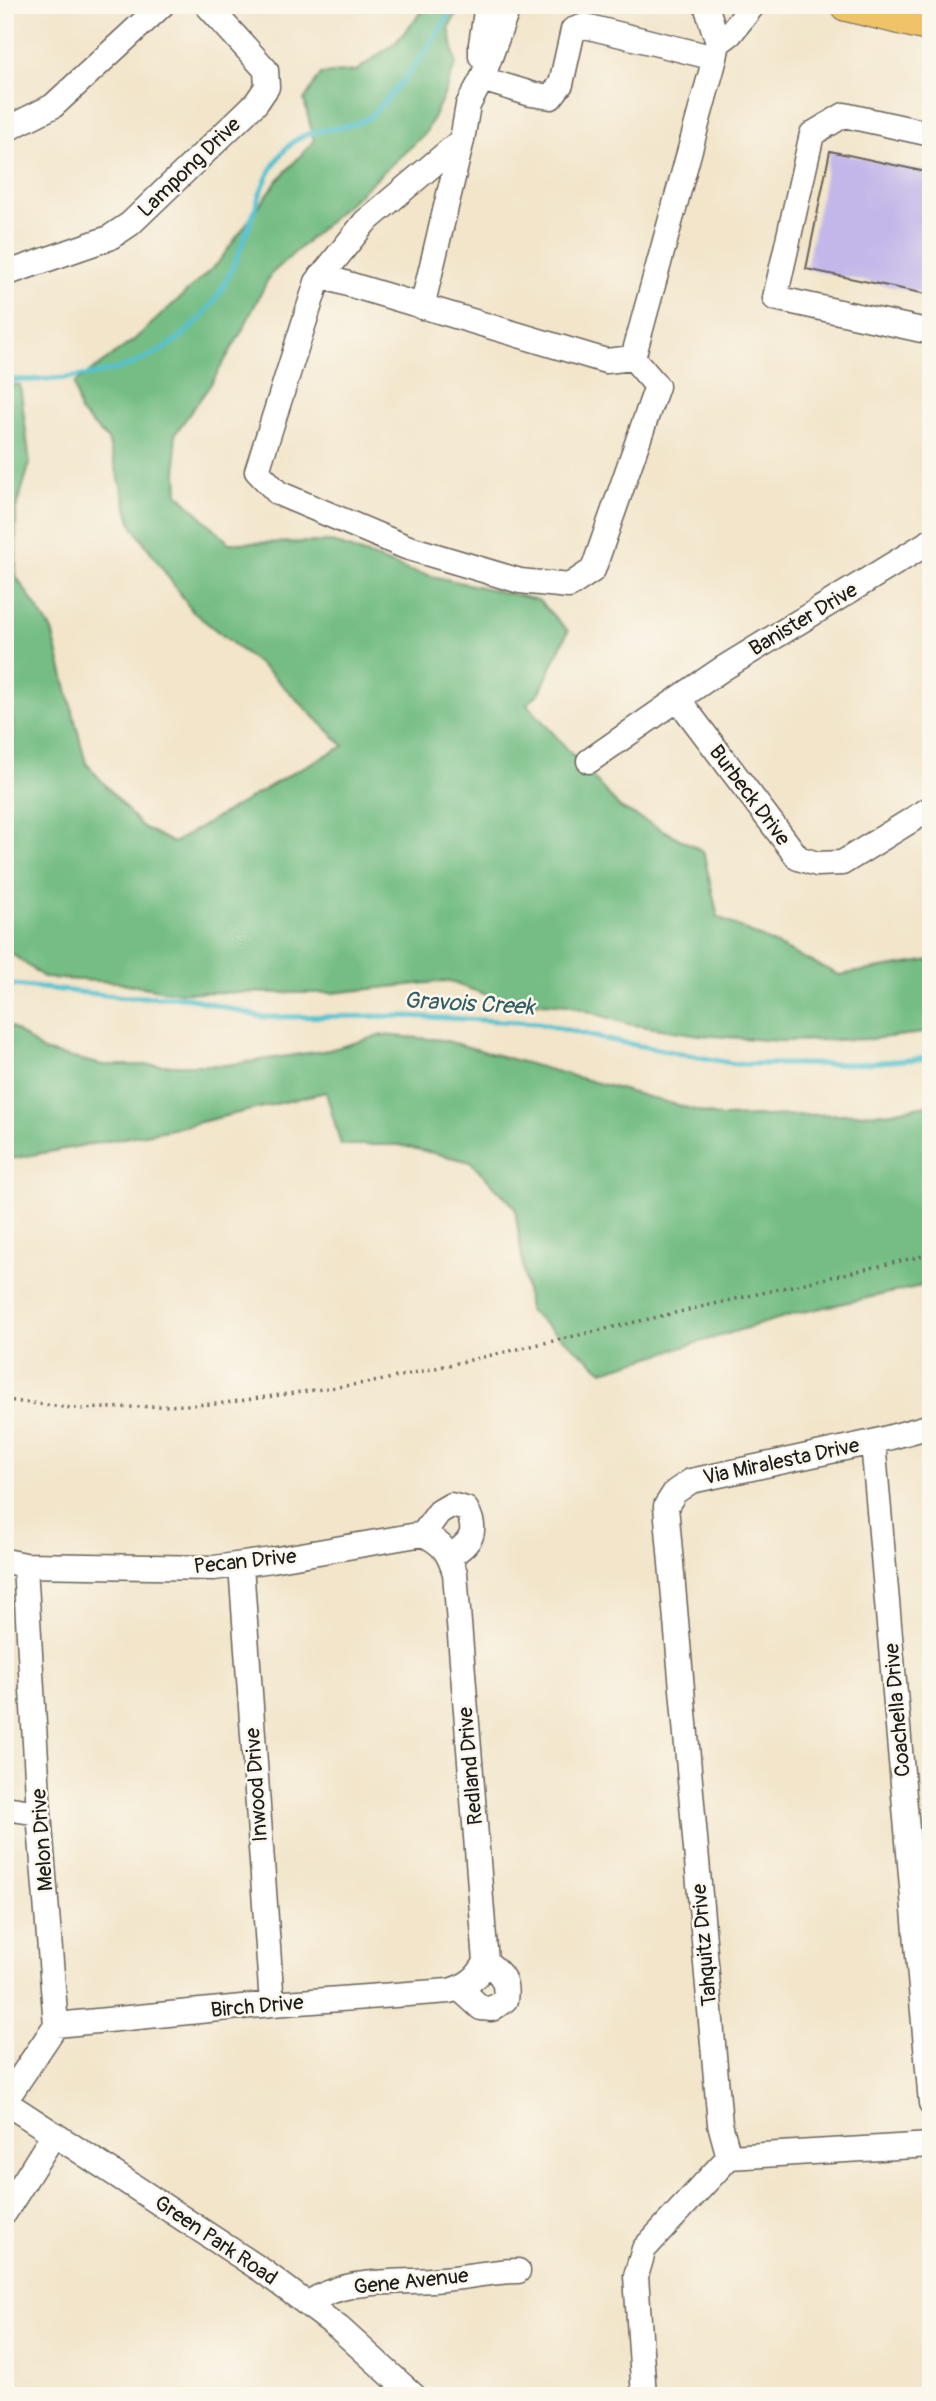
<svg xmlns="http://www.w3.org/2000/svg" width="936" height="2401" viewBox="0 0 936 2401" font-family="Pangolin,sans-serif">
	<rect width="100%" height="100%" fill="#fbf7ec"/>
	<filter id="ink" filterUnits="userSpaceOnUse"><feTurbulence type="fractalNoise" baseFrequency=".0143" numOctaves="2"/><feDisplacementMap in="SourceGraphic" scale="14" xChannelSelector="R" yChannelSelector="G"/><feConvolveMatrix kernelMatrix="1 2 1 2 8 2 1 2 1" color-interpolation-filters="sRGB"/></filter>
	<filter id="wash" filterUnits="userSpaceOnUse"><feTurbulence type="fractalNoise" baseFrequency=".00686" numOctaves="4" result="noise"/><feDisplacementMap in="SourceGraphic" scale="28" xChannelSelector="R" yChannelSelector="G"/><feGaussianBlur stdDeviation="1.57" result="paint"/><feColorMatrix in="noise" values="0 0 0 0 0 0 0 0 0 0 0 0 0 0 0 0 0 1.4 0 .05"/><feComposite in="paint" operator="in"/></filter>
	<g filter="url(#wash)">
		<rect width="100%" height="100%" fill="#f2e5ca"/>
		<!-- forest -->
		<path fill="#74bd84" stroke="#486c50" stroke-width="2" d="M 428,5 L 462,5 L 449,27 L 456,64 L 444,95 L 425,134 L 270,275 L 242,331 L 211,384 L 175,434 L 178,494 L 229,543 L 332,542 L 410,571 L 538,600 L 568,631 L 540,692 L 527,704 L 620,808 L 703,851 L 718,917 L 839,975 L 931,960 L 931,1032 L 872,1039 L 780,1041 L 700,1035 L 628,1024 L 568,1005 L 502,1000 L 447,981 L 332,993 L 170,992 L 116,982 L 45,978 L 5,949 L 5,778 C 18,744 14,717 5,682 L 5,385 L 20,385 L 30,463 L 16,509 L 16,576 L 52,631 L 86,763 L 141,826 L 173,843 L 296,771 L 344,746 L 271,674 L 192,611 L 132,525 L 108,440 L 80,412 L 74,384 L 135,339 L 217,264 L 278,180 L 314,141 L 304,100 L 321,74 L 356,71 L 396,42 Z
			M 5,1022 L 43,1051 L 103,1065 L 227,1065 L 329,1050 L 382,1035 L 443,1040 L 720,1117 L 887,1113 L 931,1104 L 931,1284 L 794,1314 L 603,1371 L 529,1311 L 515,1207 L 471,1162 L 399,1145 L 341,1145 L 326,1092 L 167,1130 L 5,1160 Z"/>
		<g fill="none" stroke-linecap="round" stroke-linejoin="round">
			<!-- stream -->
			<path stroke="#55c1cf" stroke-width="5" d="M 5,380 C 91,381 171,371 220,292 C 232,273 240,250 248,229 C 258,201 267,164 291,144 C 313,124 345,133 370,117 C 403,83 432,47 454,5
				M 5,984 L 124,997 L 186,997 L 261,1017 L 407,1016 L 538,1023 L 604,1039 L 736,1064 L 856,1064 L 931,1058"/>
		</g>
		<g id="blocks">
			<!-- building -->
			<path fill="#c3b7e9" d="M 830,151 L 931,173 L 931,295 L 806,269 Z"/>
		</g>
	</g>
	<g filter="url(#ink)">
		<use href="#blocks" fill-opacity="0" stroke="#676259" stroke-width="2"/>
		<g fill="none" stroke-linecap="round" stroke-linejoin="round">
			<!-- minor casing -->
			<g stroke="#676259" stroke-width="27">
				<path id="minor" d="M 509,5 L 482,79 L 468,105 L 462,140 L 365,222 L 317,282 L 257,471 L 278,493 L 406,547 L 520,581 L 569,586 L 593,570 L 657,386 L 633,358 L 715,58 L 718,43 L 706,5
					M 718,43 L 730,34 L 753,5
					M 481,56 L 481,44 L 487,5
					M 482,79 L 531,94 L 551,97 L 561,84 L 573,30 L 585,26 L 715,58
					M 5,130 L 53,106 L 162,5
					M 931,134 L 844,115 L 812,134 L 775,298 L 931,332
					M 5,274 L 109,238 L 130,224 L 256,103 L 267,87 L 266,70 L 207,5
					M 321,276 L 606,361 L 633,358
					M 422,307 L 462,140
					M 678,699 L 722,669 L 931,541
					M 589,761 L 678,699 L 798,858 L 817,864 L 842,863 L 931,808
					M 873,1442 L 931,2103
					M 423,1534 L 439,1512 L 451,1505 L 466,1509 C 479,1532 471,1543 450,1556
					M 5,1561 L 25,1565 L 214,1568 L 272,1560 L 423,1534 C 443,1544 448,1551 455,1573 L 486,1962 C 477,1979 467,1986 449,1991 L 272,2004 L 56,2025
					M 241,1565 L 272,2004
					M 5,1808 L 39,1813
					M 459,1988 L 481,2008 L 492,2009 L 505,2000 C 508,1981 501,1973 486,1962
					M 5,2101 L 56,2025 L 39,1813 L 25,1565
					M 5,2102 L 263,2271 L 339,2328 L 414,2396
					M 729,2157 L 720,2124 L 666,1506 L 675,1492 L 691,1481 L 873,1442 L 931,1426
					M 729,2157 L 931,2145
					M 5,2212 L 54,2134
					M 308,2304 C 345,2276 399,2284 443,2279 C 469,2277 493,2271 518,2271
					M 644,2396 L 636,2276 L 644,2249 L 729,2157"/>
			</g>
			<!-- major casing -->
			<g stroke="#676259" stroke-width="34">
				<path id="major" d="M 846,5 L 931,26"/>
			</g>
			<!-- path -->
			<path stroke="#676259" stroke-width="3.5" stroke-dasharray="2 5" stroke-linecap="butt" d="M 5,1400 L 80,1409 L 217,1404 L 379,1381 L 931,1254"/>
			<!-- minor -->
			<use href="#minor" stroke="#fff" stroke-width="24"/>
			<!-- major -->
			<use href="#major" stroke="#f1c369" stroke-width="32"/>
		</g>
	</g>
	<g text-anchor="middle" stroke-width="5" stroke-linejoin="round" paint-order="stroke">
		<!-- street labels -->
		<g font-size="21" fill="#1c1c1c" stroke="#fbf7ec">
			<text transform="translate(189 167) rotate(-44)" y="7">Lampong Drive</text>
			<text transform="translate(803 619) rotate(-31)" y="7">Banister Drive</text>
			<text transform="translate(750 795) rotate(53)" y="7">Burbeck Drive</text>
			<text transform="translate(781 1461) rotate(-12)" y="7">Via Miralesta Drive</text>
			<text transform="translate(245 1561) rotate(-6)" y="7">Pecan Drive</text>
			<text transform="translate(897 1710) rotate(-95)" y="7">Coachella Drive</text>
			<text transform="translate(470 1766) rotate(-95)" y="7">Redland Drive</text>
			<text transform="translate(256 1785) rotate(-94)" y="7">Inwood Drive</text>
			<text transform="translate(42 1840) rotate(-94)" y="7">Melon Drive</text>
			<text transform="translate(704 1945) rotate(-95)" y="7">Tahquitz Drive</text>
			<text transform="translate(257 2006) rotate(-5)" y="7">Birch Drive</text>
			<text transform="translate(216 2240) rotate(34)" y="7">Green Park Road</text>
			<text transform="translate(411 2281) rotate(-6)" y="7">Gene Avenue</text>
		</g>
		<!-- water labels -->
		<g font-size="23" font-style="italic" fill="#335e64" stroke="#fbf7ec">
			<text transform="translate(469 1003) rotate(3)" y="8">Gravois Creek</text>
		</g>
	</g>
	<!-- margin -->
	<rect width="936" height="2401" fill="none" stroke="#fbf7ec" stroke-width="28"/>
</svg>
